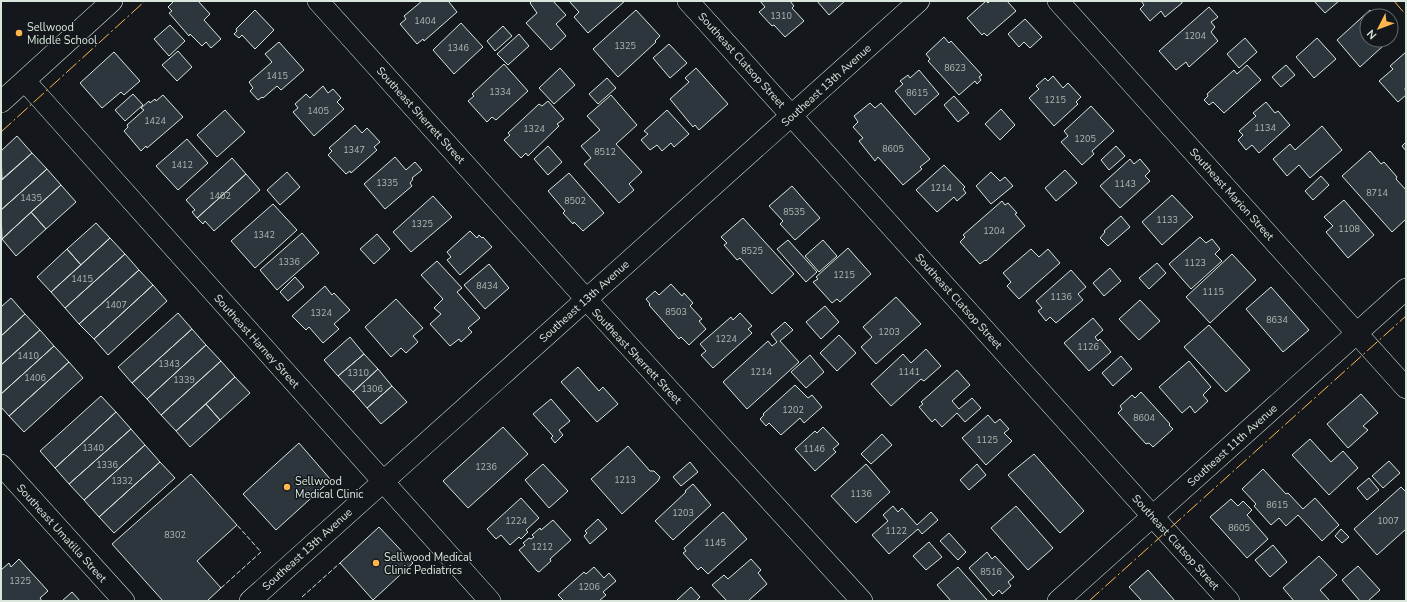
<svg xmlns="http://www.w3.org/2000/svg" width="1407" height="602" viewBox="0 0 1407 602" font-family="'Nunito Sans',sans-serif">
	<rect width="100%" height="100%" fill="#14181c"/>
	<!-- building -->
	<path fill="#2c363c" stroke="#d8e6dc" d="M 174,1 L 198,1 L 210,14 L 204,20 L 221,39 L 211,48 L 206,42 L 202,46 L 190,34 L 189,36 L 169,13 L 172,11 L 168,7 Z
		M 422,1 L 450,1 L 449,2 L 457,12 L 424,41 L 423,39 L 417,44 L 400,24 L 406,19 L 404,16 Z
		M 532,1 L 553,1 L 566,15 L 556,24 L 566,36 L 551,50 L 526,23 L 537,13 L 530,3 Z
		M 569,1 L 625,1 L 588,33 L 574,17 L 579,12 Z
		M 760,1 L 790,1 L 794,6 L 792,8 L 804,21 L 785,37 L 774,25 L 772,26 L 759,12 L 765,7 Z
		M 817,1 L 845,1 L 829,15 Z
		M 986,1 L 988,3 L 990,1 L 1007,1 L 1016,11 L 987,36 L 984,33 L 982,35 L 967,18 Z
		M 1141,1 L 1182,1 L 1182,3 L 1165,17 L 1161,11 L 1150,21 L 1140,9 L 1144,5 Z
		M 1314,1 L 1339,1 L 1325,13 Z
		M 1209,7 L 1218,17 L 1211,22 L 1215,27 L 1211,32 L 1218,41 L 1189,67 L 1186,62 L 1176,70 L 1159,51 Z
		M 255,10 L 274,30 L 255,49 L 242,35 L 239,38 L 234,34 L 237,31 L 236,29 Z
		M 636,10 L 660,36 L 655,41 L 656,42 L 618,77 L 593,49 Z
		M 1370,10 L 1375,16 L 1367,16 L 1367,40 L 1383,40 L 1380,42 L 1383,46 L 1360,67 L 1337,40 Z
		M 1025,19 L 1042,37 L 1030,48 L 1024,42 L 1019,47 L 1008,34 Z
		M 461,23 L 483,47 L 454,74 L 433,50 Z
		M 170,25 L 185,41 L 169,56 L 154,39 Z
		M 503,26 L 512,36 L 495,51 L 487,41 Z
		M 519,34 L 529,46 L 508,65 L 497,54 Z
		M 944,37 L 949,43 L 951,41 L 982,75 L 979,77 L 981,80 L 977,84 L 975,81 L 959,95 L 928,61 L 930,59 L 926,54 Z
		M 1245,38 L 1257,52 L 1239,68 L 1227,54 Z
		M 1317,38 L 1336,59 L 1314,78 L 1296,57 Z
		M 279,42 L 304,70 L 281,90 L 277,86 L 263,98 L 262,97 L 258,100 L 250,91 L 253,88 L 249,82 L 272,62 L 265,54 Z
		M 669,44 L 687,63 L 670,78 L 653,58 Z
		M 178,51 L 192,67 L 177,81 L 162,65 Z
		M 114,52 L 140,81 L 124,95 L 121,92 L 102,108 L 80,83 Z
		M 1406,52 L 1406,87 L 1405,88 L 1406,95 L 1398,102 L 1379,81 L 1393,69 L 1390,66 Z
		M 504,64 L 528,91 L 496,120 L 492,117 L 487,122 L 468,101 L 474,96 L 472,94 Z
		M 1247,65 L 1261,80 L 1224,113 L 1213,102 L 1209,105 L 1204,100 L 1208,96 L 1207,94 L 1234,70 L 1237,74 Z
		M 1286,65 L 1295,75 L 1281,87 L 1272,77 Z
		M 560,68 L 575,85 L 554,104 L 539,88 Z
		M 696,68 L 728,104 L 699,130 L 695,125 L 693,127 L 670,99 L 689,82 L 685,78 Z
		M 919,70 L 939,94 L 915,115 L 895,91 L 903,84 L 900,81 L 908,75 L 910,78 Z
		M 1053,76 L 1063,88 L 1068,83 L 1081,97 L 1076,102 L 1078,104 L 1054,126 L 1029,98 L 1039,89 L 1036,86 L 1045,78 L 1048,81 Z
		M 607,78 L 616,88 L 598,104 L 589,94 Z
		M 323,86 L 328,93 L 333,89 L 341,98 L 337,102 L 344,109 L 314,136 L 293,112 L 298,108 L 295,104 L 306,94 L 310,98 Z
		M 133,94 L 143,105 L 125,121 L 115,110 Z
		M 163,95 L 183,117 L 147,148 L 146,146 L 141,151 L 124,131 L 128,127 L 127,125 L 144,110 L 141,108 L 149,101 L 150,103 L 155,99 L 156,101 Z
		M 611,95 L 637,125 L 616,144 L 642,172 L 629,184 L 634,190 L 619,203 L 584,164 L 591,158 L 581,146 L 600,130 L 587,116 Z
		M 954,96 L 969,113 L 958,122 L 944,105 Z
		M 548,101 L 564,119 L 557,124 L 559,126 L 528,156 L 526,153 L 521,158 L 504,140 L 510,135 L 508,133 L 539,104 L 542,106 Z
		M 1266,102 L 1275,113 L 1278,111 L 1290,125 L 1259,153 L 1252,145 L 1246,150 L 1238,140 L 1243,135 L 1239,131 L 1256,116 L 1253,113 Z
		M 870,103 L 875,108 L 881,103 L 930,159 L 920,167 L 922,169 L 903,185 L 878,157 L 875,161 L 859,141 L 863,138 L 853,127 L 858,122 L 854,116 Z
		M 1091,106 L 1114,131 L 1092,151 L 1094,154 L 1082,165 L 1061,142 L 1068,136 L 1064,131 Z
		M 1001,109 L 1015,125 L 1000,140 L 985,124 Z
		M 225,110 L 245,132 L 217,157 L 197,135 Z
		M 667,110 L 689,134 L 674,147 L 671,143 L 662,151 L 657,145 L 650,150 L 641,140 L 648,134 L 644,131 Z
		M 355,125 L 362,133 L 367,128 L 380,142 L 374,147 L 377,150 L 351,173 L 350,171 L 346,174 L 328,155 L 332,151 L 329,148 Z
		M 1322,126 L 1342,150 L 1310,178 L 1299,165 L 1287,176 L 1273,159 L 1290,144 L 1295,150 Z
		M 17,136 L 32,153 L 2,180 L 1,151 Z
		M 187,139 L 208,163 L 178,190 L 156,166 Z
		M 1406,142 L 1406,151 L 1402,146 Z
		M 548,146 L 562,162 L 548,175 L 534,159 Z
		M 1116,146 L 1125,156 L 1109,170 L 1101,160 Z
		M 1370,151 L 1381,164 L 1384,162 L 1397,177 L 1396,179 L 1406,190 L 1406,219 L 1392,232 L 1342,176 Z
		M 32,153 L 47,169 L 1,210 L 1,180 Z
		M 395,157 L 406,170 L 415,162 L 422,170 L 412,178 L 413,179 L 410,183 L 412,186 L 385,209 L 364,184 Z
		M 232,158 L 246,174 L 197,218 L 192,212 L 195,210 L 186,200 Z
		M 1130,159 L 1134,164 L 1140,159 L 1150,171 L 1145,176 L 1150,181 L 1120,208 L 1100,186 Z
		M 944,165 L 965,187 L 963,189 L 966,193 L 957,201 L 954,197 L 937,212 L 916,190 Z
		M 47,169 L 61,185 L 2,239 L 1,210 Z
		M 1065,170 L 1077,183 L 1056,201 L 1045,188 Z
		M 287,172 L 300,187 L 280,205 L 267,190 Z
		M 991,172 L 1000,181 L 1005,177 L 1013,186 L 991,204 L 976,186 Z
		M 569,173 L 604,213 L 583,231 L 574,222 L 573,224 L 563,213 L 565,211 L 548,191 Z
		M 246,174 L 260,190 L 214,231 L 205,221 L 203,224 L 197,218 Z
		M 1321,176 L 1329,185 L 1313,200 L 1305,191 Z
		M 61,185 L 76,202 L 46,229 L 31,212 Z
		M 792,186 L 820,218 L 795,240 L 780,224 L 783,221 L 769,206 Z
		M 1172,195 L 1193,217 L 1162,245 L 1142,222 Z
		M 433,196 L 452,217 L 411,252 L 393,232 Z
		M 1344,200 L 1374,235 L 1348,258 L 1326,232 L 1333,226 L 1324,217 Z
		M 1002,201 L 1005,205 L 1008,203 L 1017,213 L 1015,214 L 1025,226 L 986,261 L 985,260 L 980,264 L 960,242 L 965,237 L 963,235 Z
		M 273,204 L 297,230 L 255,268 L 231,241 Z
		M 31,212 L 46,229 L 16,256 L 2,239 Z
		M 1121,216 L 1130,227 L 1108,246 L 1100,238 L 1105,232 L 1104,231 Z
		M 743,218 L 794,274 L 772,294 L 740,258 L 737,260 L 724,245 L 727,243 L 721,237 Z
		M 96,223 L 110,238 L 81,265 L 67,249 Z
		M 470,231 L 477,238 L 479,235 L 482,238 L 483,237 L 492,247 L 460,275 L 447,260 L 451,257 L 447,252 Z
		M 302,233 L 319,253 L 277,290 L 260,270 Z
		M 377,234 L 390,249 L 374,264 L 360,249 Z
		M 1200,237 L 1206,243 L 1212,239 L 1220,249 L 1215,254 L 1222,261 L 1191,289 L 1169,264 Z
		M 110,238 L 125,254 L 65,308 L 51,292 Z
		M 788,240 L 817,272 L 806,282 L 777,249 Z
		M 823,240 L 837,256 L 819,272 L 805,256 Z
		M 848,248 L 871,274 L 840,302 L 837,299 L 832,303 L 813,282 L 818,279 L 816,277 Z
		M 67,249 L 81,265 L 51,292 L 37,277 Z
		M 1031,249 L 1039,257 L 1048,249 L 1060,263 L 1019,299 L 1007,286 L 1011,282 L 1003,273 Z
		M 125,254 L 139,270 L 79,324 L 65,308 Z
		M 1232,254 L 1256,280 L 1210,323 L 1186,297 Z
		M 437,261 L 462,288 L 457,292 L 480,318 L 468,328 L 472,332 L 461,342 L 459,339 L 450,346 L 430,324 L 441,314 L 434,308 L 443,299 L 421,275 Z
		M 1157,263 L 1166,273 L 1149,289 L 1139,278 Z
		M 489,264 L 509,288 L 485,309 L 464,285 Z
		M 1110,268 L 1121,281 L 1104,296 L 1093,283 Z
		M 139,270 L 153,285 L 94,339 L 79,324 Z
		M 1071,270 L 1086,287 L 1078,294 L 1083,300 L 1056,323 L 1050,317 L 1046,321 L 1038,311 L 1042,308 L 1036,301 Z
		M 295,277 L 304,287 L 288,301 L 280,292 Z
		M 671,284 L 682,296 L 684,293 L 693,303 L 690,306 L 702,319 L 699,321 L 706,329 L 689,345 L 681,337 L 679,339 L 649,305 L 650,304 L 646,299 L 655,291 L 659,295 Z
		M 153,285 L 167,301 L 108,355 L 94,339 Z
		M 325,286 L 332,295 L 334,293 L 350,310 L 334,324 L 339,329 L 323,343 L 309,327 L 306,330 L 292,316 Z
		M 1271,287 L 1309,330 L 1283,352 L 1246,309 Z
		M 896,297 L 921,324 L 876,364 L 861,347 L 872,337 L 863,327 Z
		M 11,298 L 25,314 L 1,336 L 1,307 Z
		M 396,299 L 423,328 L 413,336 L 418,342 L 406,353 L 401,348 L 391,357 L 365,327 Z
		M 1140,300 L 1160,321 L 1139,340 L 1119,319 Z
		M 825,306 L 839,322 L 821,339 L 806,322 Z
		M 178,313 L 192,329 L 132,383 L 118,367 Z
		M 740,313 L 752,326 L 748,329 L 752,333 L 713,368 L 701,355 L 706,351 L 700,344 L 731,317 L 733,320 Z
		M 25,314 L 40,330 L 1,365 L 1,336 Z
		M 1093,318 L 1103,330 L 1095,337 L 1098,341 L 1100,339 L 1111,352 L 1089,371 L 1064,343 Z
		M 785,322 L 793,330 L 780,341 L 799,362 L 747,409 L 723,382 L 768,341 L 772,346 L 777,342 L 771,334 Z
		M 1209,325 L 1250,370 L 1226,392 L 1184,347 Z
		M 192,329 L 206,345 L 147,399 L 132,383 Z
		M 40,330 L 54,346 L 1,394 L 1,365 Z
		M 839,335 L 856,353 L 837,371 L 820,353 Z
		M 350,337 L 364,354 L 338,376 L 324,360 Z
		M 206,345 L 221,361 L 161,415 L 147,399 Z
		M 54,346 L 69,362 L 9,416 L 1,407 L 1,394 Z
		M 926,349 L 941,366 L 924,381 L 921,379 L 891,406 L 871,384 L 903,354 L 911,363 Z
		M 364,354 L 378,369 L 353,392 L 338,376 Z
		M 810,355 L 824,372 L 806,388 L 791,372 Z
		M 1121,356 L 1132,369 L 1113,386 L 1102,373 Z
		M 221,361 L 235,377 L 176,431 L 161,415 Z
		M 1189,361 L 1211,387 L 1203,395 L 1208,401 L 1195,413 L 1190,406 L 1182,413 L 1159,387 Z
		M 69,362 L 83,378 L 24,432 L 9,416 Z
		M 578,367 L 599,391 L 603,387 L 618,404 L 597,422 L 561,382 Z
		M 378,369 L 392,386 L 367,408 L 353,392 Z
		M 957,370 L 970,385 L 952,401 L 959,409 L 972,398 L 981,408 L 965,422 L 957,413 L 942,427 L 935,419 L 932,422 L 919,407 L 923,404 L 921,402 Z
		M 235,377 L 250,393 L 220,420 L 206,404 Z
		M 795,385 L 808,398 L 812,395 L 822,407 L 804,423 L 800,418 L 781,435 L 769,423 L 766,426 L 760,419 L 764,415 L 763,414 Z
		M 392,386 L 407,402 L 381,424 L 367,408 Z
		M 1141,392 L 1170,424 L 1169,425 L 1173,429 L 1153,447 L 1149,443 L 1146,444 L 1118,413 L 1122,409 L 1120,406 L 1132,395 L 1135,398 Z
		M 1361,394 L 1378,413 L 1363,426 L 1368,430 L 1348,448 L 1327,424 Z
		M 101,396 L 116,412 L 55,468 L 40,451 Z
		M 551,399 L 570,421 L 559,430 L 563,435 L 555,443 L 551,438 L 553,436 L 533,414 Z
		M 206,404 L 220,420 L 190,447 L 176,431 Z
		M 116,412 L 131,429 L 69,484 L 55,468 Z
		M 988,415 L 995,423 L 1000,419 L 1009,429 L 1004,433 L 1012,441 L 986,465 L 962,438 Z
		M 503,427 L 528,454 L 468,508 L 443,481 Z
		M 823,427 L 839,444 L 833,449 L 836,452 L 815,471 L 795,449 L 815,431 L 817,433 Z
		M 131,429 L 145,445 L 84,500 L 69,484 Z
		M 882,434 L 892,445 L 871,464 L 861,454 Z
		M 1310,439 L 1331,462 L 1343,451 L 1358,468 L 1329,495 L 1292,455 Z
		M 299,443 L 331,480 L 276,530 L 243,494 Z
		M 145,445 L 160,462 L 99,517 L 84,500 Z
		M 628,446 L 650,471 L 654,471 L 660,477 L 658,481 L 622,514 L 591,479 Z
		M 1034,454 L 1084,511 L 1060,533 L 1008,475 Z
		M 1389,461 L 1400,473 L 1383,488 L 1372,476 Z
		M 160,462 L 175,478 L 114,533 L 99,517 Z
		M 690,462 L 698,472 L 681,486 L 673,477 Z
		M 543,464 L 568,491 L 549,508 L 525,480 Z
		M 866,464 L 890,492 L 856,523 L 831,496 Z
		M 977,464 L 986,475 L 969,490 L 960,480 Z
		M 1263,469 L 1286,494 L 1288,493 L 1303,509 L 1315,498 L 1339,525 L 1322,541 L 1298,515 L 1286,526 L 1279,518 L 1271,525 L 1254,506 L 1256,504 L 1242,489 Z
		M 191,474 L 237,525 L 197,561 L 221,588 L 207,601 L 163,601 L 112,544 Z
		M 1369,478 L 1379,490 L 1367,500 L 1357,488 Z
		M 693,484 L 711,505 L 673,540 L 655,521 L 686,492 L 685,491 Z
		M 1401,487 L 1406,492 L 1406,529 L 1377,555 L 1354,529 Z
		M 521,498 L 539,518 L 526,530 L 528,532 L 521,539 L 519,537 L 510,545 L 501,535 L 496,539 L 487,529 Z
		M 1231,499 L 1238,506 L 1243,501 L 1252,510 L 1247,515 L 1268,539 L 1247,558 L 1210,517 Z
		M 893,506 L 898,512 L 902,508 L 917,525 L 931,512 L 938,520 L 922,534 L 918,529 L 889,554 L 872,535 L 888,521 L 883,515 Z
		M 1016,506 L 1053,548 L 1028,570 L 991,528 Z
		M 723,512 L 747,539 L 708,574 L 701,567 L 698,570 L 683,553 L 686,551 L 684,548 Z
		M 598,519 L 607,529 L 590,544 L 584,536 L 587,533 L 585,531 Z
		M 553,520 L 571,540 L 550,559 L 551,561 L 539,572 L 537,571 L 519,550 L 525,545 L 523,543 L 529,538 L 531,539 L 534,537 L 532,535 L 540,528 L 541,530 Z
		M 379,527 L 413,563 L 373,600 L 340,563 Z
		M 1341,529 L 1349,537 L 1342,543 L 1335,536 Z
		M 949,533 L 966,552 L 958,560 L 940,541 Z
		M 929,542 L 942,557 L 926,570 L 913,556 Z
		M 1273,545 L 1287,562 L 1270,577 L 1255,560 Z
		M 987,552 L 992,559 L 995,556 L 1014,577 L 1008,582 L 1011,586 L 1002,594 L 999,590 L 993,596 L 969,568 Z
		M 1319,556 L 1337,575 L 1320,590 L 1330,601 L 1294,601 L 1283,588 Z
		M 19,559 L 48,591 L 40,598 L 42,601 L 1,601 L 1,570 L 9,563 L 11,567 Z
		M 751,559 L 761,570 L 758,573 L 767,584 L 748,601 L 727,601 L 712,585 L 724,575 L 728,579 Z
		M 1358,566 L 1380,590 L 1368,601 L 1360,601 L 1342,580 Z
		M 594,567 L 604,578 L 609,573 L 616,581 L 603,592 L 606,595 L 599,601 L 564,601 L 558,595 L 584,572 L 586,574 Z
		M 958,567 L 987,600 L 985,601 L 951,601 L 937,585 Z
		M 1148,570 L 1175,601 L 1142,601 L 1129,587 Z
		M 691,587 L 700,597 L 696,601 L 676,601 Z
		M 72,592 L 80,601 L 62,601 Z"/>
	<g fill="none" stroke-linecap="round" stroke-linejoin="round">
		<!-- minor casing -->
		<g stroke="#d8e6dc" stroke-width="22">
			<path id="minor" d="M 318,1 L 586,299 L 862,601
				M 688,1 L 1229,601
				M 1058,1 L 1406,388
				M 25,81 L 490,601
				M 1,102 L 112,1
				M 1,465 L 124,601
				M 250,601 L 919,1
				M 1058,601 L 1406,289"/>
		</g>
		<!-- minor -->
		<use href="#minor" stroke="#14181c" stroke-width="21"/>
		<!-- fence -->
		<path stroke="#d8e6dc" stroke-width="1" stroke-dasharray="5 2" stroke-linecap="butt" d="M 221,588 L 261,552 L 237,525
			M 302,597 L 340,563"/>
		<!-- power -->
		<path stroke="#ffb74d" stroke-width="1" stroke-dasharray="14 3 2 3" stroke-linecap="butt" d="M 1394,1 L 1406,15
			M 1,132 L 145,1
			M 1089,601 L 1406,316"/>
	</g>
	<!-- markers -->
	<g fill="#ffb74d" stroke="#14181c" stroke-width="1.5">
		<circle cx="19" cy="33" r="4"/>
		<circle cx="287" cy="487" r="4"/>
		<circle cx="376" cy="563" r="4"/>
	</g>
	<g text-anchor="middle" stroke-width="3" stroke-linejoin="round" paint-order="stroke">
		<!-- number labels -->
		<g font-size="9" fill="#adbab4">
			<text x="781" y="19">1310</text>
			<text x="425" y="24">1404</text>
			<text x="1195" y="39">1204</text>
			<text x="625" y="49">1325</text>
			<text x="458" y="51">1346</text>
			<text x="955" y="71">8623</text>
			<text x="277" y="79">1415</text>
			<text x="500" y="95">1334</text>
			<text x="917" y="96">8615</text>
			<text x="1055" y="103">1215</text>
			<text x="318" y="114">1405</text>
			<text x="155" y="124">1424</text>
			<text x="1265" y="131">1134</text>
			<text x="534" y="132">1324</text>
			<text x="1085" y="142">1205</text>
			<text x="893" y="152">8605</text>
			<text x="354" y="153">1347</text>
			<text x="605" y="155">8512</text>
			<text x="182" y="168">1412</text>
			<text x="387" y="186">1335</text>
			<text x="1125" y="187">1143</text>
			<text x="941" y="191">1214</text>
			<text x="1377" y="196">8714</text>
			<text x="220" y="199">1402</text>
			<text x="31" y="201">1435</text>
			<text x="575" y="204">8502</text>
			<text x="794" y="215">8535</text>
			<text x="1167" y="223">1133</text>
			<text x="422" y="227">1325</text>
			<text x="1349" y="232">1108</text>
			<text x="994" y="234">1204</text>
			<text x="264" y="238">1342</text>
			<text x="752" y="254">8525</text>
			<text x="289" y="265">1336</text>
			<text x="1195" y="266">1123</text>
			<text x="844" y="278">1215</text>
			<text x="82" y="282">1415</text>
			<text x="487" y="289">8434</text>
			<text x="1213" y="295">1115</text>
			<text x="1061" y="300">1136</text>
			<text x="116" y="308">1407</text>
			<text x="676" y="315">8503</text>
			<text x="321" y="316">1324</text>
			<text x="1277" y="323">8634</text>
			<text x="889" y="335">1203</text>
			<text x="726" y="342">1224</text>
			<text x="1088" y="350">1126</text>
			<text x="28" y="359">1410</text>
			<text x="169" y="367">1343</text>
			<text x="761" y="375">1214</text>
			<text x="909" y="375">1141</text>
			<text x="358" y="376">1310</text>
			<text x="35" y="381">1406</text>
			<text x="184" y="383">1339</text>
			<text x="372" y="392">1306</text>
			<text x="793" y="413">1202</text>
			<text x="1144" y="421">8604</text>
			<text x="987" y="443">1125</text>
			<text x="93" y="451">1340</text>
			<text x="814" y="452">1146</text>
			<text x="107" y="468">1336</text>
			<text x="486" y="470">1236</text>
			<text x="625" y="483">1213</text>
			<text x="122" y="484">1332</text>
			<text x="861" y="497">1136</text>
			<text x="1277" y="508">8615</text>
			<text x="683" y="516">1203</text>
			<text x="516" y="524">1224</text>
			<text x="1388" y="524">1007</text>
			<text x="1239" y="531">8605</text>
			<text x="896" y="534">1122</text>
			<text x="175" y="538">8302</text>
			<text x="715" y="546">1145</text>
			<text x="542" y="550">1212</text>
			<text x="991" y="575">8516</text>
			<text x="20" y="584">1325</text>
			<text x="589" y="590">1206</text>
		</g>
		<!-- poi labels -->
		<g font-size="11" fill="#d8e6dc" stroke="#14181c" text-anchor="start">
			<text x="27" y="31">Sellwood<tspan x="27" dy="13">Middle School</tspan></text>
			<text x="295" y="485">Sellwood<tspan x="295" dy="13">Medical Clinic</tspan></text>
			<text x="384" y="561">Sellwood Medical<tspan x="384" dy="13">Clinic Pediatrics</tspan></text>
		</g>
		<!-- street labels -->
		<g font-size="11" fill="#d8e6dc" stroke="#14181c">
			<text transform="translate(742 60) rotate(48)" y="4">Southeast Clatsop Street</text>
			<text transform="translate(826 85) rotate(-42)" y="4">Southeast 13th Avenue</text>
			<text transform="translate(421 115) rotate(48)" y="4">Southeast Sherrett Street</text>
			<text transform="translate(1232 194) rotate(48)" y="4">Southeast Marion Street</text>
			<text transform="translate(584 301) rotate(-42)" y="4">Southeast 13th Avenue</text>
			<text transform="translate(959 301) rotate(48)" y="4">Southeast Clatsop Street</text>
			<text transform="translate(257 341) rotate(48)" y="4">Southeast Harney Street</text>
			<text transform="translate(637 356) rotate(47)" y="4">Southeast Sherrett Street</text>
			<text transform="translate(1232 445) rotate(-42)" y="4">Southeast 11th Avenue</text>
			<text transform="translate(62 533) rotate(48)" y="4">Southeast Umatilla Street</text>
			<text transform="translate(1176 542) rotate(48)" y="4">Southeast Clatsop Street</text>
			<text transform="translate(307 549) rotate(-42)" y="4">Southeast 13th Avenue</text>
		</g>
	</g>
	<!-- border -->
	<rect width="1407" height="602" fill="none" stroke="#d8e6dc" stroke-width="4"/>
	<!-- north arrow -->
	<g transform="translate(1379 28) rotate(228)"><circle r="19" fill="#14181c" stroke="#626a69"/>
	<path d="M0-3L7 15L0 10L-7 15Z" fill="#ffb74d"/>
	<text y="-6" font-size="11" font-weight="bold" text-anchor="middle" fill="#d8e6dc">N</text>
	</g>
</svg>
